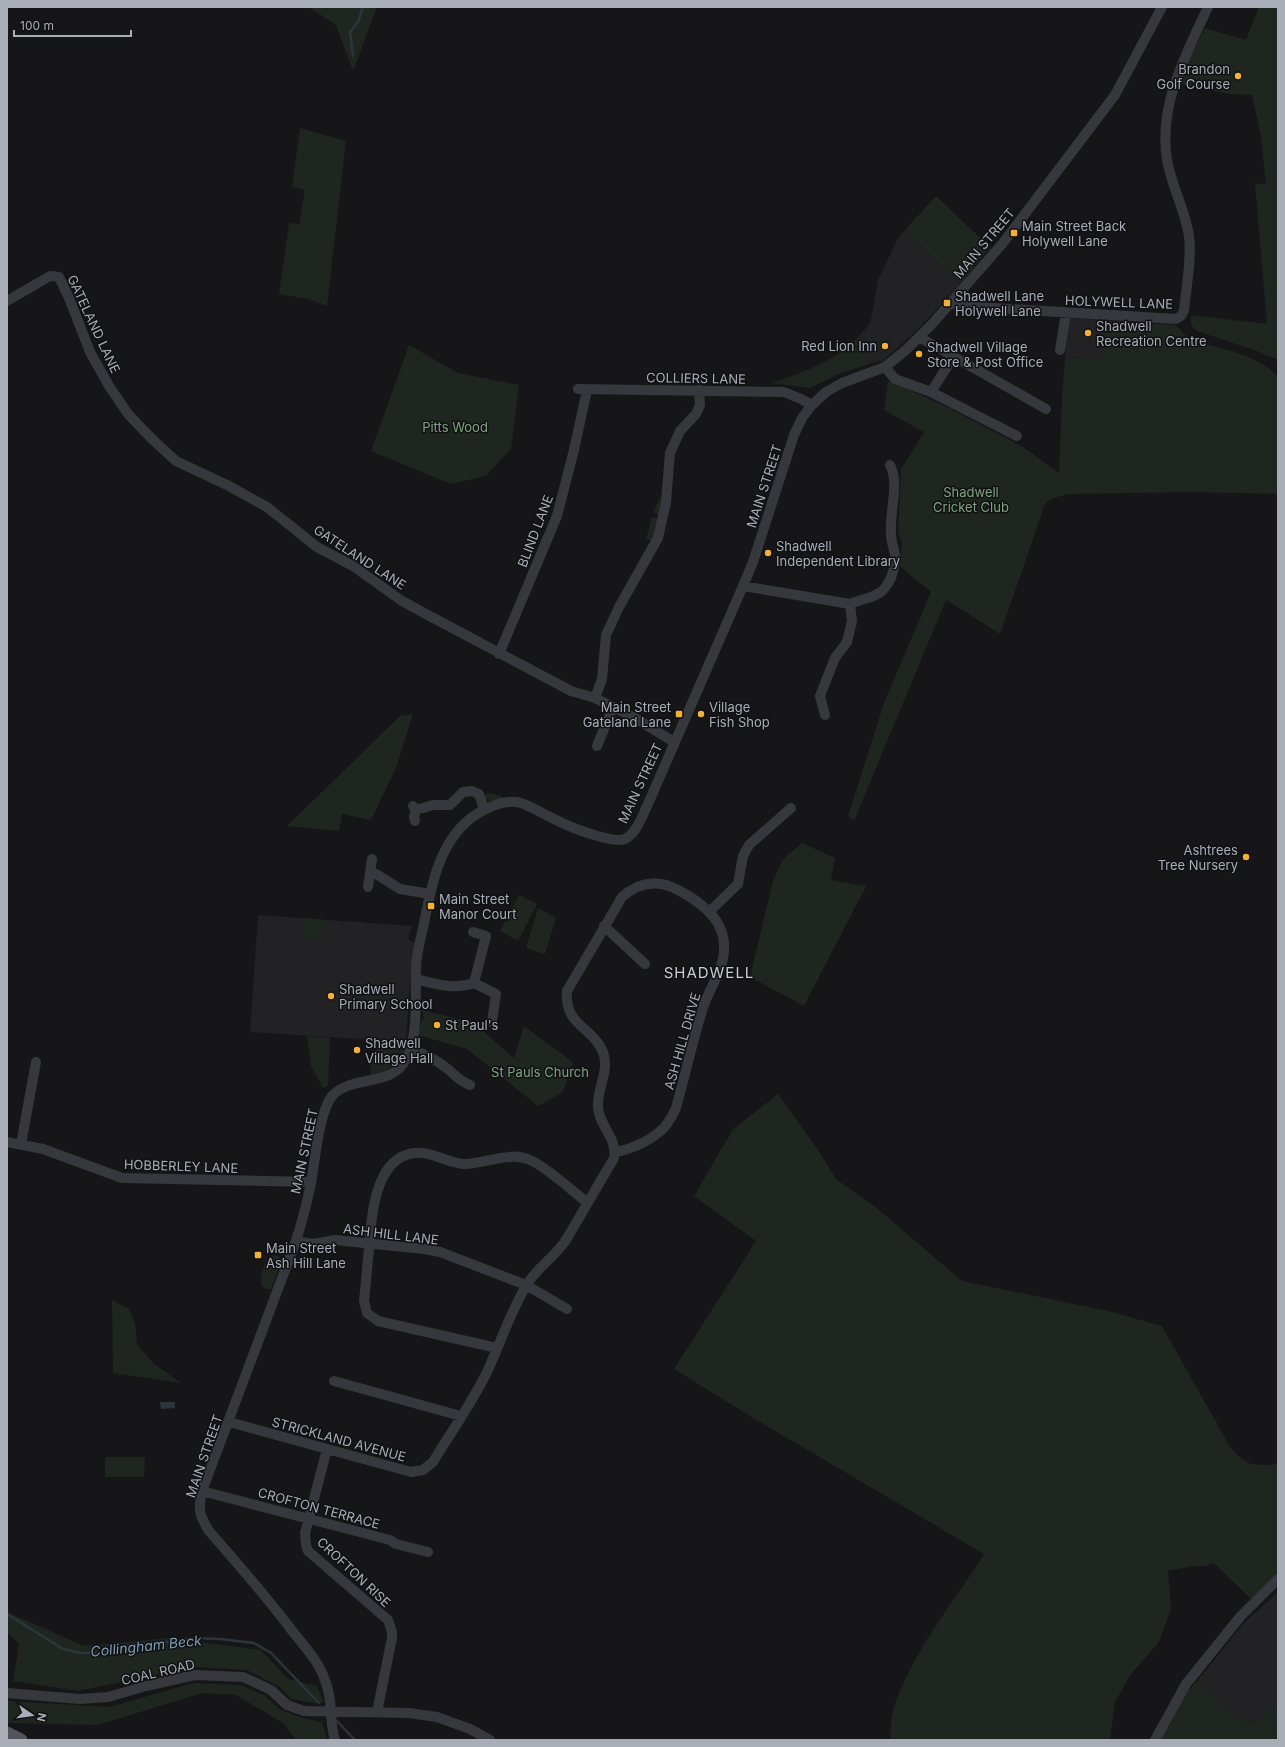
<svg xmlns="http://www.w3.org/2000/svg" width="1285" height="1747" viewBox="0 0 1285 1747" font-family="Inter,sans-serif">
	<rect width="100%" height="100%" fill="#161618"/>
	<!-- built -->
	<path fill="#222225" d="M 904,231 L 961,283 L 917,330 L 884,360 L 869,364 L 856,339 L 870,324 L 878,280 L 898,238 Z
		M 1068,318 L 1104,320 L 1101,359 L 1065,357 Z
		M 258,915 L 412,926 L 408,939 L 416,944 L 411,970 L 406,1042 L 250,1032 Z
		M 1278,1592 L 1278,1704 L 1258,1722 L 1240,1721 L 1198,1680 L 1243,1624 Z"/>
	<!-- green -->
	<path fill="#1e261f" d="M 309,7 L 377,7 L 353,71 L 336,25 Z
		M 1259,7 L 1278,7 L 1278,360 L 1257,351 L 1197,331 L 1191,325 L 1191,315 L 1267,324 L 1255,183 L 1266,185 L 1261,136 L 1252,95 L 1229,94 L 1179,84 L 1187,60 L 1205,28 L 1246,40 Z
		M 300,128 L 346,141 L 327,306 L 308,299 L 279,294 L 289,223 L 299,224 L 305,190 L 292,187 Z
		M 936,196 L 990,247 L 961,283 L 904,231 Z
		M 1104,320 L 1176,325 L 1185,335 L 1195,341 C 1223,350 1258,354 1278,377 L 1278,494 L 1190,492 L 1067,494 C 1055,498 1044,499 1042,513 L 1000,634 L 946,600 L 854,821 L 848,816 L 884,703 L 931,592 L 899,566 L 902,543 L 898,531 L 901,469 L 924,432 L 884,410 L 888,382 L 893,382 L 949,408 L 1023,447 L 1059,473 L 1062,397 L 1065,357 L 1101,359 Z
		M 856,339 L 869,364 L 839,374 L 810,388 L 772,383 C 799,374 837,360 856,339 Z
		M 409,345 L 458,373 L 519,385 L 511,449 L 486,476 L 451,484 L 371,451 Z
		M 661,495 L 660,514 L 653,513 Z
		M 652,517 L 660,519 L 654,541 L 646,539 Z
		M 413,714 L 396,768 L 371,820 L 342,814 L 339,831 L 287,826 L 400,716 Z
		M 488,793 L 501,796 L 504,799 L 489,801 L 484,797 Z
		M 802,843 L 835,858 L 831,880 L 866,886 L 804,1006 L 750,977 L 773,881 L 783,859 Z
		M 519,895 L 537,904 L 518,941 L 500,931 Z
		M 538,908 L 556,918 L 545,954 L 526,948 Z
		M 305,918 L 325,920 L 324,940 L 303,939 Z
		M 422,1010 L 474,1023 L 514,1058 L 524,1026 L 573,1062 L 563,1092 L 538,1106 L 467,1049 L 418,1035 L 421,1021 L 424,1018 Z
		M 307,1036 L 330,1038 L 328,1086 L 323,1088 L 311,1066 Z
		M 378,1040 L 406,1042 C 401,1063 391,1070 371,1076 L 370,1056 L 376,1056 Z
		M 778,1094 L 816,1147 L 836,1179 L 878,1209 L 962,1281 L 1108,1311 L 1162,1326 L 1230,1447 C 1247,1467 1253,1466 1278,1464 L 1278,1572 L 1251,1599 L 1214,1563 L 1205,1566 L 1192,1566 L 1168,1571 L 1171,1609 L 1159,1642 L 1131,1674 L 1115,1702 L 1110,1740 L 890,1740 C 891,1728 891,1712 896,1701 C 916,1647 954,1602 984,1554 L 755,1419 L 674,1369 L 756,1241 L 694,1196 L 733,1129 Z
		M 273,1255 L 278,1256 L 282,1259 L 271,1289 L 266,1289 L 262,1286 C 258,1278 265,1260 273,1255 Z
		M 112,1300 L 129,1309 L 135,1323 L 137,1344 L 153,1363 L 181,1383 L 113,1373 Z
		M 105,1457 L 145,1457 L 144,1477 L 105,1477 Z
		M 7,1612 L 84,1646 L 169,1638 L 261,1650 L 288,1679 L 317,1686 L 324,1703 L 314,1703 L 291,1699 L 280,1687 L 247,1670 L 195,1667 L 78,1691 L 13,1681 L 19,1644 L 7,1632 Z
		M 1198,1680 L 1240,1721 L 1258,1722 L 1278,1704 L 1278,1740 L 1158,1740 L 1180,1699 Z
		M 193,1683 L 240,1685 L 264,1695 L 281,1710 L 303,1718 L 322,1722 L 327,1740 L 296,1740 L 283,1723 L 236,1695 L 202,1693 L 98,1725 L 7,1723 L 7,1701 L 110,1707 Z"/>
	<!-- water -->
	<path fill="#2c353c" d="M 160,1402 L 175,1402 L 175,1408 L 161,1409 Z"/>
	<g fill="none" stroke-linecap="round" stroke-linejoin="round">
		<!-- stream -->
		<path stroke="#2c353c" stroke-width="2.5" d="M 353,56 L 350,32 L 358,22 L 363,7
			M 7,1614 L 63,1649 L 81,1653 L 97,1653 L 131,1645 L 160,1643 L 195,1638 L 220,1639 L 254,1643 L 271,1653 L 319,1703
			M 337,1721 L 355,1740"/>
		<!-- minor -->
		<path stroke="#37383d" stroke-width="10" d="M 7,301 L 50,276 L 59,277 L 69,298 L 90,352 L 109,386 L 128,414 L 152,439 L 176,461 L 227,485 L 267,507 L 317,547 L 353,566 L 402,601 L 426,614 L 571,691 L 595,698 L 635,718 L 674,742
			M 951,303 L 960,306 L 1176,319 L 1181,316 L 1184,311 C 1186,287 1192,260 1189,236 C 1185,209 1171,185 1167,160 C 1158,105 1186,54 1208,7
			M 919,337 L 1046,409
			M 1060,350 L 1066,313
			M 885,367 L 895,379 L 931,392 L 1017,436
			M 578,389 L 784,392 L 801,399 L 812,405
			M 931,392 L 954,356
			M 743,586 L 850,604 C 861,599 876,598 884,589 C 890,582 894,571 895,561 C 896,552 891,544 891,534 C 889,512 900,484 890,465
			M 499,654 L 557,516 L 574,450 L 587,390
			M 595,698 L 602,679 L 606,635 L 619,607 L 658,538 L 666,502 L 670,453 L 680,431 L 696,414 L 700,405 L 699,390
			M 825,715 L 820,696 L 835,658 L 847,642 L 852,621 L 850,604
			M 597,746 L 613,707
			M 413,806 L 416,810 L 414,817 L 415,821
			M 416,810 L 433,805 L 450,805 L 463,792 L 472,791 L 479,794 L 484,809
			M 370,873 L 376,874 L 400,889 L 430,894
			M 368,887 L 372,859
			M 710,911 L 738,884 L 743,856 L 749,845 L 791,808
			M 604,926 L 645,964
			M 473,932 L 486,936 L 474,983
			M 416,979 C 435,984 455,990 474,983 L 496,994 L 492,1022
			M 410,1050 C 424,1053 438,1061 449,1070 C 457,1077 461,1082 470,1085
			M 7,1142 L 43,1149 L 122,1178 L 311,1182
			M 21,1144 L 36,1062
			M 296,1241 L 313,1244 L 335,1240 L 424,1249 L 440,1252 L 526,1285 L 567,1309
			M 497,1348 L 378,1321 L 367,1313 L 364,1301 C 366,1284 367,1267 369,1249 C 371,1219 374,1158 414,1153 C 432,1151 447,1163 464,1164 C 479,1164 494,1158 509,1157 C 516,1156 523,1157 530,1160 C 547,1167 572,1191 588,1203
			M 334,1381 L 461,1416
			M 229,1422 L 411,1472 L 423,1470 L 433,1462 C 451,1432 472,1403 487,1372 C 500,1344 510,1313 526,1286 C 537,1267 555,1257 566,1240 L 614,1158 C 618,1138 598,1125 598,1106 C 597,1088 610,1070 603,1052 C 592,1026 564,1026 567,991 L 622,897 C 639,882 658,879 678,890 C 712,908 735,931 719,972 C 713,985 706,997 702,1011 C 692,1043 685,1076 676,1108 C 672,1117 667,1127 658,1133 C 647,1142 629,1150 615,1152
			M 327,1449 L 305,1533 L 306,1545 L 308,1551 L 388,1620 L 392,1632 L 392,1638 L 377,1712
			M 202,1491 L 390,1540 L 396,1544 L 428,1552
			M 7,1693 L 80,1699 L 108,1697 L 146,1686 L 195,1675 L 243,1677 L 271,1690 L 287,1705 L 304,1711 L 409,1713 L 437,1717 L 470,1729 L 490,1740
			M 335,1740 C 329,1721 333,1701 326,1683 C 320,1663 306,1648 293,1632 C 267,1597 238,1564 209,1531 C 199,1515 198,1509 202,1491 L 296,1241 C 302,1222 307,1203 311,1183 C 315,1162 319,1110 333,1095 C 352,1075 393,1087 406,1059 C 419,1035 415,996 416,969 C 416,955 420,941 423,928 C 431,888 438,844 471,818 C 483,809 502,800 517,802 C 528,804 541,813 552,818 C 567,826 583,832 601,837 C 608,838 617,842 625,839 C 637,833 642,816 648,804 L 743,586 L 753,562 L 794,435 L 802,418 L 812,405 L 826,392 L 842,383 L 885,367 L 906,350 L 933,323 L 1003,243 L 1115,95 L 1162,7
			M 1155,1740 L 1186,1684 L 1240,1617 L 1278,1579"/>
		<!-- major -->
		<path stroke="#53555c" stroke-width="13" d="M 7,1733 L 21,1740"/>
	</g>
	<!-- markers -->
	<g fill="#f2b134" stroke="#111113" stroke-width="1.5">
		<circle cx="1238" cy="76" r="4"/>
		<rect x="1010" y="229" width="8" height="8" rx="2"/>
		<rect x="943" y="299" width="8" height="8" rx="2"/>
		<circle cx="1088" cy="333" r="4"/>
		<circle cx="885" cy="346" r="4"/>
		<circle cx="919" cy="354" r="4"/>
		<circle cx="768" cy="553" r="4"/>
		<rect x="675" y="710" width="8" height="8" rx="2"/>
		<circle cx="701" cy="714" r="4"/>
		<circle cx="1246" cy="857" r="4"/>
		<rect x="427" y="902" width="8" height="8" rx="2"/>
		<circle cx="331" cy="996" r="4"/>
		<circle cx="437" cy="1025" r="4"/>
		<circle cx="357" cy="1050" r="4"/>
		<rect x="254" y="1251" width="8" height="8" rx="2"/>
	</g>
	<g text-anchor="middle" stroke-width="3" stroke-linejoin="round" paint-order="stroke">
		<!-- poi labels -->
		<g font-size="13" fill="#a8adb8" stroke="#111113" text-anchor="start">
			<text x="1230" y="74" text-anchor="end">Brandon<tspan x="1230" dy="15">Golf Course</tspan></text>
			<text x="1022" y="231">Main Street Back<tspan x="1022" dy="15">Holywell Lane</tspan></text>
			<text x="955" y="301">Shadwell Lane<tspan x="955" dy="15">Holywell Lane</tspan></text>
			<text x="1096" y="331">Shadwell<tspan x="1096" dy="15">Recreation Centre</tspan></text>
			<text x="877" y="351" text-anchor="end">Red Lion Inn</text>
			<text x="927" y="352">Shadwell Village<tspan x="927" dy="15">Store &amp; Post Office</tspan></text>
			<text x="776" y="551">Shadwell<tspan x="776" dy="15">Independent Library</tspan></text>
			<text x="671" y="712" text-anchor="end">Main Street<tspan x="671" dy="15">Gateland Lane</tspan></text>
			<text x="709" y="712">Village<tspan x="709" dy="15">Fish Shop</tspan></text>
			<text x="1238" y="855" text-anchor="end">Ashtrees<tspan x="1238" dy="15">Tree Nursery</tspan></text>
			<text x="439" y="904">Main Street<tspan x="439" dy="15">Manor Court</tspan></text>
			<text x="339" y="994">Shadwell<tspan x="339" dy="15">Primary School</tspan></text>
			<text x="445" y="1030">St Paul's</text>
			<text x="365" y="1048">Shadwell<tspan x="365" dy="15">Village Hall</tspan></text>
			<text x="266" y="1253">Main Street<tspan x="266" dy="15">Ash Hill Lane</tspan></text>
		</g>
		<!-- street labels -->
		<g font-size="13" fill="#a8adb8" stroke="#111113">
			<text transform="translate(984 243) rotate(-50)" y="5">MAIN STREET</text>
			<text transform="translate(1119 302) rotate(2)" y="5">HOLYWELL LANE</text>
			<text transform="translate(94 324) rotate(65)" y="5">GATELAND LANE</text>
			<text transform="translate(696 378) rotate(1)" y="5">COLLIERS LANE</text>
			<text transform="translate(764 486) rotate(-72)" y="5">MAIN STREET</text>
			<text transform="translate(535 531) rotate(-69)" y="5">BLIND LANE</text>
			<text transform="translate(360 557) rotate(33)" y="5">GATELAND LANE</text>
			<text transform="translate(640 783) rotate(-65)" y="5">MAIN STREET</text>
			<text transform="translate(682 1041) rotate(-74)" y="5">ASH HILL DRIVE</text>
			<text transform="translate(304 1151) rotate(-78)" y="5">MAIN STREET</text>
			<text transform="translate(181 1166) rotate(2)" y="5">HOBBERLEY LANE</text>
			<text transform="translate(391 1234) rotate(7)" y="5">ASH HILL LANE</text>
			<text transform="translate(339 1439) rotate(15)" y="5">STRICKLAND AVENUE</text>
			<text transform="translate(204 1456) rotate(-71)" y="5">MAIN STREET</text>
			<text transform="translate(319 1508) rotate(15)" y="5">CROFTON TERRACE</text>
			<text transform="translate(354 1572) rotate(43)" y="5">CROFTON RISE</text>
			<text transform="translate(158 1672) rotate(-13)" y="5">COAL ROAD</text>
		</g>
		<!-- park labels -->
		<g font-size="13" fill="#7fa381" stroke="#111113">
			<text x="455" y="432">Pitts Wood</text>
			<text x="971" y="497">Shadwell<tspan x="971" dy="15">Cricket Club</tspan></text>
			<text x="540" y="1077">St Pauls Church</text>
		</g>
		<!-- water labels -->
		<g font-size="14" font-style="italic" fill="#7f9bb3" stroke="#111113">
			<text transform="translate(146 1646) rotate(-6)" y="5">Collingham Beck</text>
		</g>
		<!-- quarter labels -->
		<g font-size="15" letter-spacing="1" fill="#c9ccd4" stroke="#111113">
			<text x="709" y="978">SHADWELL</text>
		</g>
	</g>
	<!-- border -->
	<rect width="1285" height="1747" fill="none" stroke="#a8adb8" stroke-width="16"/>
	<!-- north arrow -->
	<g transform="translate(32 1715) rotate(103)" stroke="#111113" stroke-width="3" paint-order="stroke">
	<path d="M0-3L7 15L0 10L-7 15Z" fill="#a8adb8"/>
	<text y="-6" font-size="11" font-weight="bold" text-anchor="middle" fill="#a8adb8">N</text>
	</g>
	<!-- scale -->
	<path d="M14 30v6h117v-6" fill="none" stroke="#a8adb8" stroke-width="2"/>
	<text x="20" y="30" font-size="12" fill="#a8adb8" stroke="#111113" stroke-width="3" paint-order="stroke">100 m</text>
</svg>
